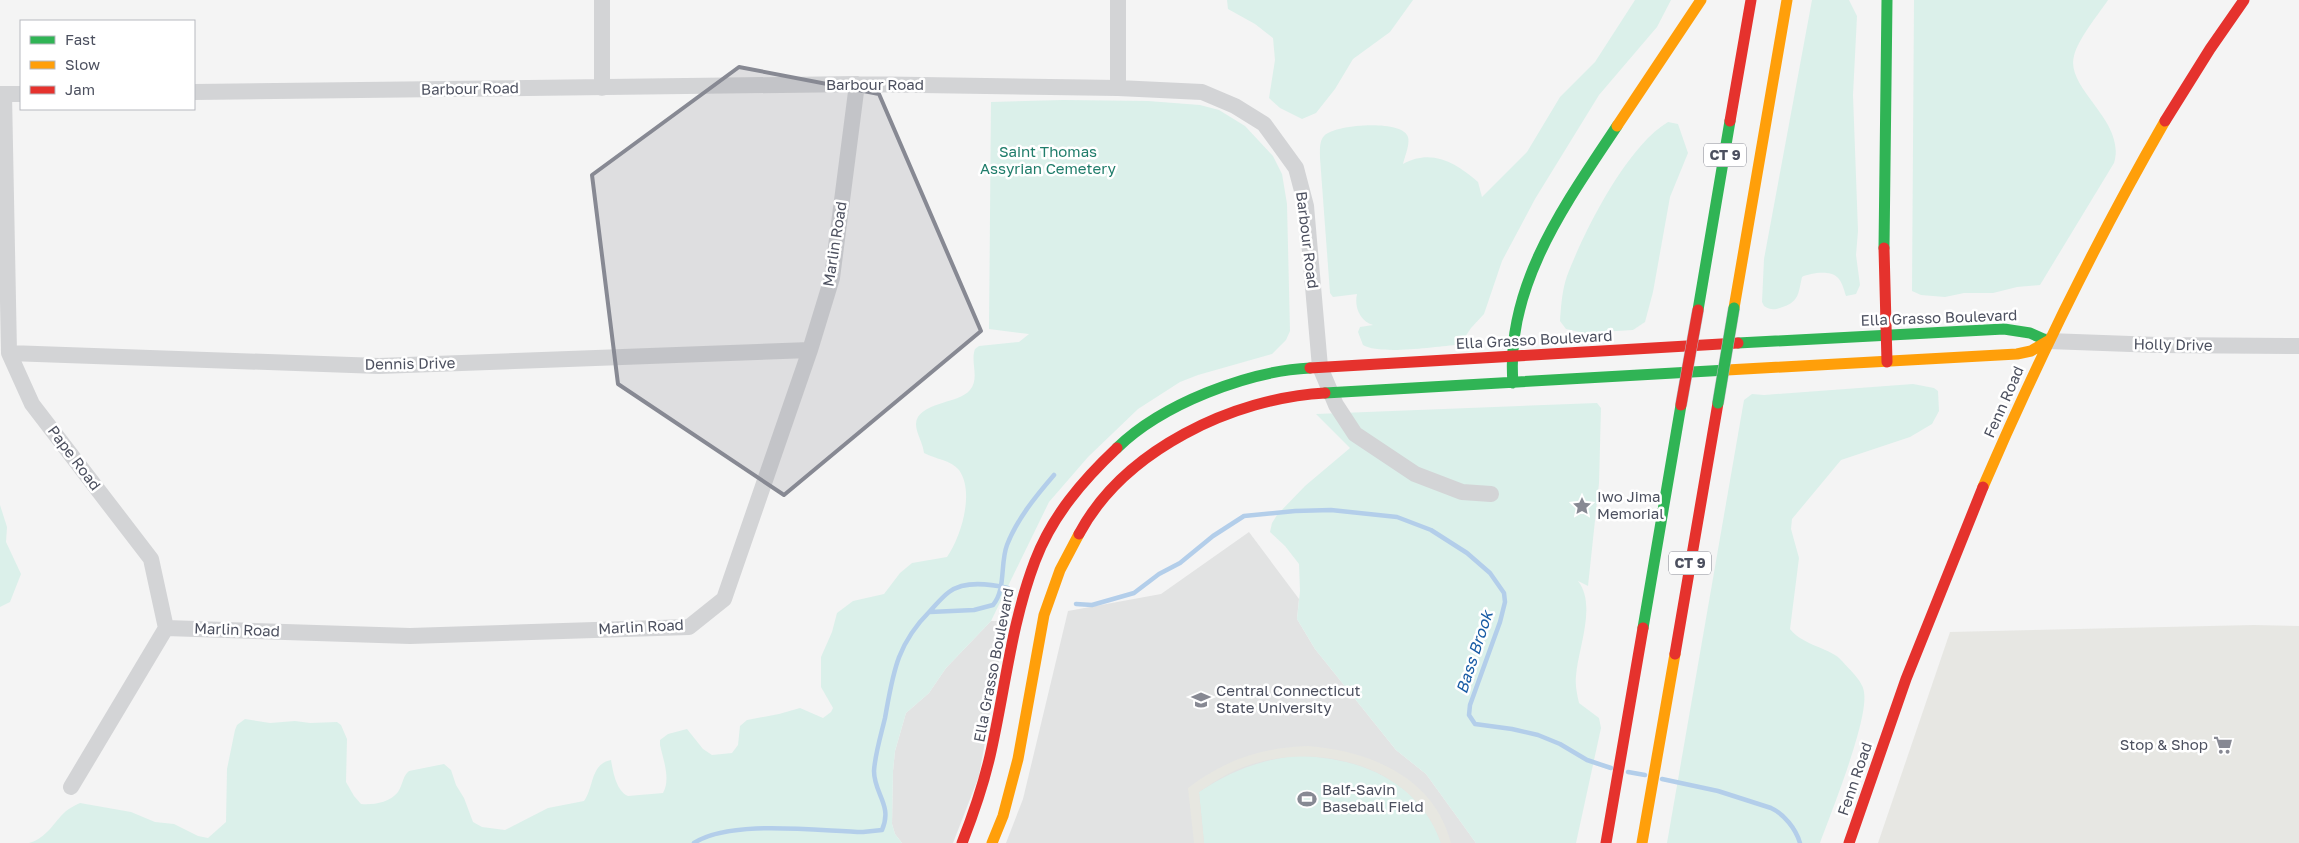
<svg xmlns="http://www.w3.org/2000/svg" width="2299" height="843" viewBox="0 0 2299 843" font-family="'Golos Text',sans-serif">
	<rect width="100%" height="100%" fill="#f4f4f4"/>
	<!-- commercial -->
	<path fill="#e7e7e3" d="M 2254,625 L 2299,626 L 2299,843 L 1878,843 L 1950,632 Z"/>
	<!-- education -->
	<path fill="#e2e3e3" d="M 1249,532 L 1299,599 L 1297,619 L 1315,649 L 1396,750 L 1426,774 L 1476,843 L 1006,843 L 1023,799 L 1068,611 L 1161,594 Z
		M 991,621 L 1006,621 L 979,776 L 953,843 L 902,843 L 895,834 L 892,824 L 893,771 L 895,751 L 906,713 L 929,693 L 946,668 Z"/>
	<!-- green -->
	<path fill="#dbf0ea" d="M 1227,0 L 1413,0 L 1390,32 L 1353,59 L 1335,89 L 1316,113 L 1302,119 L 1280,108 L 1269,98 L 1275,60 L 1273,38 L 1255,24 L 1228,9 Z
		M 1635,0 L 1671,0 L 1657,27 L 1599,95 L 1535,199 L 1502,261 L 1484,314 L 1471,328 L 1463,340 L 1455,345 C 1434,347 1379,355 1363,345 L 1358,332 L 1360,327 L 1373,325 C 1360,321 1354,307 1357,294 L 1333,297 L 1330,293 L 1320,158 C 1320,152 1319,141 1324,136 C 1334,124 1403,119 1408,137 C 1410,144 1405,156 1403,164 C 1432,148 1456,163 1478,182 L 1482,197 L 1527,152 L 1560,97 L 1595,62 Z
		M 1812,0 L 1849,0 L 1857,16 L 1853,95 L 1858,231 L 1856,255 L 1860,285 L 1856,294 L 1846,296 C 1844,290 1842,281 1837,277 C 1830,270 1810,273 1802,277 C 1798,295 1799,302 1780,308 C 1774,310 1770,310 1764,306 L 1762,302 L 1764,259 Z
		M 1914,0 L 2108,0 C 2098,15 2078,39 2074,56 C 2065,89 2127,121 2114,163 L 2040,285 L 2017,287 L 1993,293 L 1964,293 L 1945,297 L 1921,295 L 1912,291 Z
		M 1063,100 L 1148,101 L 1200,105 L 1219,110 L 1245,126 L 1273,156 L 1282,174 L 1287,204 L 1290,331 L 1286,340 L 1272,354 L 1198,375 L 1180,382 L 1138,409 L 1088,457 L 1049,502 L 991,621 L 946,668 L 929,693 L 906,713 L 895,751 L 893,771 L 892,824 L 895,834 L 902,843 L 29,843 C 47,838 53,823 66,811 C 70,808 75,805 80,803 L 131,812 L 155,822 L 174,824 L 198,836 L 208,838 L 226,822 L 227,769 L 235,730 L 237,725 L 245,719 L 270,723 L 295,721 L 310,723 L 337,722 L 341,725 L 347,739 L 346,782 L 354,796 L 361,804 C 373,805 389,803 398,792 C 403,785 402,777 409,771 L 444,764 L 451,770 L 456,785 L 464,798 L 473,822 L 482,827 L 505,830 L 548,808 L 584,801 C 594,788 590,764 611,760 C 613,771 616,791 628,796 L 663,793 C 671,779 663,759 660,745 L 660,740 L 668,734 L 687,729 L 703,749 L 712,755 L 732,753 L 738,745 L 740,726 L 747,720 L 779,714 L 800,708 L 823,718 L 831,712 L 833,708 L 821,687 L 821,657 L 832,632 L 837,613 L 853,601 L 884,594 L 900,573 L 912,563 L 947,557 C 961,537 975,492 959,470 C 951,460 935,459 924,453 C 923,443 916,433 916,424 C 917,402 959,404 970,390 C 980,378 970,362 975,349 L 979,346 L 1019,342 L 1029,334 L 989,329 L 991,102 Z
		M 1668,122 L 1678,124 L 1688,153 L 1670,197 L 1653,292 L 1645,322 L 1633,330 L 1584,333 L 1566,329 L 1560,321 C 1561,307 1562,290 1567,276 C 1584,231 1627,146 1668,122 Z
		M 1913,384 L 1934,388 L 1938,391 L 1939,411 L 1932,424 L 1910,437 L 1841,460 L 1792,519 L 1791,529 L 1799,558 L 1790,629 C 1803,646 1832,648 1842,661 C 1849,669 1863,681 1864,692 C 1869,719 1831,813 1820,843 L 1667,843 L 1744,400 L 1752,394 L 1764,395 Z
		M 1597,403 L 1601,408 L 1599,483 L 1588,586 L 1578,581 C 1597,605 1578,648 1576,676 C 1575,685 1577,694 1579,703 L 1599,718 L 1601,728 L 1576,843 L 1476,843 L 1426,774 L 1396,750 L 1315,649 L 1297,619 L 1300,591 L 1299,564 L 1285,546 L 1270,532 L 1272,523 L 1277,515 L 1305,486 L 1350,448 L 1316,414 Z
		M 0,505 L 7,527 L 6,542 L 21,574 L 10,602 L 0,607 Z
		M 1293,756 C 1356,756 1419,779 1441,843 L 1204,843 L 1199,792 C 1229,772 1257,761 1293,756 Z"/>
	<!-- sand -->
	<path fill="#e7e7e1" d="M 1308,746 C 1370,751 1434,777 1451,843 L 1441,843 C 1416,770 1330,744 1260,762 C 1237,767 1218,779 1199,792 L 1204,843 L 1194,843 L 1188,788 C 1227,759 1260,748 1308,746 Z"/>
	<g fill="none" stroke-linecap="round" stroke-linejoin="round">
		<!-- stream -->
		<path stroke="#b3ceea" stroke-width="4.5" d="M 1076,604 L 1092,605 L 1134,593 L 1159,574 L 1180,563 L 1213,536 L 1244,516 L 1295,511 L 1331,510 L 1397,517 L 1431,530 L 1467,553 L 1490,573 L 1504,593 L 1505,602 L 1500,622 L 1470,705 L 1469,715 L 1475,724 L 1512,729 L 1538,735 L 1560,744 L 1587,760 L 1611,768
			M 930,612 L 974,610 L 993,605 C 1006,590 1000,563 1007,545 C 1017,519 1036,496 1054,475
			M 1628,772 L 1645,775
			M 1662,779 L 1718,791 L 1771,808 C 1784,814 1796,829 1800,843
			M 694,843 C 731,819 818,831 863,832 L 882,830 C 893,805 874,794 874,771 C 875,754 881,735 885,718 C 893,674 896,645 930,611 C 936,605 941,598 949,592 C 965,580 990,584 1008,588"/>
		<!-- street -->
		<path stroke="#d3d4d6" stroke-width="16" d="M 602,0 L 602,88
			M 1118,0 L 1118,88
			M 194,92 L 857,84 L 1118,88 L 1202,92 L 1235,106 L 1264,124 L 1296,168 L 1306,206 L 1320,367 L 1336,405 L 1355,434 L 1415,474 L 1462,492 L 1491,494
			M 0,94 L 21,94
			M 4,94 L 9,353 L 32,404 L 151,559 L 166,628 L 71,787
			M 2048,341 L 2158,345 L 2299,346
			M 9,353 L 379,366 L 810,350
			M 166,628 L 410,636 L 689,627 L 724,599 L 810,350 L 832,278 L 857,84"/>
		<!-- fast -->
		<path stroke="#30b455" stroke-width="11" d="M 1884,248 L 1887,0
			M 1698,310 L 1730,121
			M 1738,343 L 2004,329 L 2030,333 L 2048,341
			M 1513,383 C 1505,286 1566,203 1617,126
			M 1325,393 L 1727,370
			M 1117,448 C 1162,404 1248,371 1310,368
			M 1643,628 L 1681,405"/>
		<!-- slow -->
		<path stroke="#ff9f0a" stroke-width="11" d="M 1617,126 L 1701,0
			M 1734,308 L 1787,0
			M 1727,370 L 2017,354 L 2031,351 L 2048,341
			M 1983,487 C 2037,362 2097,239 2165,121
			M 992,843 L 1003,816 L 1018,759 L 1044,615 L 1060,570 L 1079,534
			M 1642,843 L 1675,654"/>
		<!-- jam -->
		<path stroke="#e5322d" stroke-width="11" d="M 1730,121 L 1751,0
			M 2165,121 L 2210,49 L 2244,0
			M 1884,248 L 1887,362
			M 1310,368 L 1738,343
			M 1079,534 C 1124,450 1233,398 1325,393
			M 1675,654 L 1718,403
			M 962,843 C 973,815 983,786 990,756 C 1005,691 1011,624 1035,561 C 1052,516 1083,480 1117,448
			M 1606,843 L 1643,628
			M 1849,843 L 1906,679 L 1983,487"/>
		<!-- fast-bridge casing -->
		<g stroke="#b9bbc2" stroke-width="12" stroke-linecap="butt">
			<path id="fast-bridge" d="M 1718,403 L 1734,308"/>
		</g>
		<!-- jam-bridge casing -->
		<g stroke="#b9bbc2" stroke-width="12" stroke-linecap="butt">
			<path id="jam-bridge" d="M 1681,405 L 1698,310"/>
		</g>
		<!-- fast-bridge -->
		<use href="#fast-bridge" stroke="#30b455" stroke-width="11"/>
		<!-- jam-bridge -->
		<use href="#jam-bridge" stroke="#e5322d" stroke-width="11"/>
	</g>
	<!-- marked area -->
	<path fill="#878993" fill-opacity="0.2" stroke="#878993" stroke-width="4" stroke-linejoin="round" d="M 739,67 L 879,94 L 981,331 L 784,495 L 618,384 L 592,175 Z"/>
	<!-- icons -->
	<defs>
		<g id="sight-bare" transform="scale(1.5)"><path d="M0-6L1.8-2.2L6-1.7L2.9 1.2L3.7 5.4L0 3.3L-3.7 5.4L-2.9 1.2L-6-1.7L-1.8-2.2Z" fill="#878993" stroke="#fff" stroke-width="2.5" paint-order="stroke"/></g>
		<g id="university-bare" transform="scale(1.5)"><path d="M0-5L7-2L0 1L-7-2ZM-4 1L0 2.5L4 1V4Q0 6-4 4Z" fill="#878993" stroke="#fff" stroke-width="2.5" paint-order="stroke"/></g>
		<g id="supermarket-bare" transform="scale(1.5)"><path d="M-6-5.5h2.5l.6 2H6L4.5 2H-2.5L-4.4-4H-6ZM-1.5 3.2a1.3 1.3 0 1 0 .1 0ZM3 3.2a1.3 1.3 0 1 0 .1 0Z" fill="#878993" stroke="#fff" stroke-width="2.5" paint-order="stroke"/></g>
		<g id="stadium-bare" transform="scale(1.5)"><path d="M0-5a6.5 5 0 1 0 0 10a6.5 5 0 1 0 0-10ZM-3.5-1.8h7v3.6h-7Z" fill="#878993" stroke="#fff" stroke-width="2.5" paint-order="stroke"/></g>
	</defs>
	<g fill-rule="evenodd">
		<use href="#sight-bare" x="1582" y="506"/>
		<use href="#university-bare" x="1201" y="700"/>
		<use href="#supermarket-bare" x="2223" y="745"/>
		<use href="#stadium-bare" x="1307" y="799"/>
	</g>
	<g text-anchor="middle" stroke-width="5" stroke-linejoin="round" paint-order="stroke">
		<!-- shield labels -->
		<g fill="#fff" stroke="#82848f" stroke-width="1">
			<rect x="1704" y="143.5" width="42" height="23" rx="4"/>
			<rect x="1669" y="551.5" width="42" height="23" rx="4"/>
		</g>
		<g font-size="14" font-weight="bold" fill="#4c505f">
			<text x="1725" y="160">CT 9</text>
			<text x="1690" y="568">CT 9</text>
		</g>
		<!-- street labels -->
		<g font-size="15" fill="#4c505f" stroke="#fff">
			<text x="875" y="90">Barbour Road</text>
			<text transform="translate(470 89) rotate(-1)" y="5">Barbour Road</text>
			<text transform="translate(1307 240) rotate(83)" y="5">Barbour Road</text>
			<text transform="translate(835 244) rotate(-81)" y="5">Marlin Road</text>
			<text transform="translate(1939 318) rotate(-2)" y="5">Ella Grasso Boulevard</text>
			<text transform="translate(1534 340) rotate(-3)" y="5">Ella Grasso Boulevard</text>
			<text transform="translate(2173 345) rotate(1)" y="5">Holly Drive</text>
			<text transform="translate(410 364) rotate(-1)" y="5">Dennis Drive</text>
			<text transform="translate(2004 402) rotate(-66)" y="5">Fenn Road</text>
			<text transform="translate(74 458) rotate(53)" y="5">Pape Road</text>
			<text transform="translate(641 627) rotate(-3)" y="5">Marlin Road</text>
			<text transform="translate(237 630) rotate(2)" y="5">Marlin Road</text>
			<text transform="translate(994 665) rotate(-79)" y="5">Ella Grasso Boulevard</text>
			<text transform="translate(1855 779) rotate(-71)" y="5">Fenn Road</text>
		</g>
		<!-- park labels -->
		<g font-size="15" fill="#207d6b" stroke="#fff">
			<text x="1048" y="157">Saint Thomas<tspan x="1048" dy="17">Assyrian Cemetery</tspan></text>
		</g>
		<!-- poi labels -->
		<g font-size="15" fill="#4c505f" stroke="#fff" text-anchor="start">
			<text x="1597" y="502">Iwo Jima<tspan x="1597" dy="17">Memorial</tspan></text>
			<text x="1216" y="696">Central Connecticut<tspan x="1216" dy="17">State University</tspan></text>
			<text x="2208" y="750" text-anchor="end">Stop &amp; Shop</text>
			<text x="1322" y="795">Balf-Savin<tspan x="1322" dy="17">Baseball Field</tspan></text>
		</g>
		<!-- water labels -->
		<g font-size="16" font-style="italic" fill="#195ca5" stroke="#fff">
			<text transform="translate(1474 652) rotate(-72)" y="6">Bass Brook</text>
		</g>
	</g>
	<!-- legend -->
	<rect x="20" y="20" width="175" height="90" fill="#ffffff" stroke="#b7b9bf"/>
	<rect x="30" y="36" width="25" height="8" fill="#30b455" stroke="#b7b9bf"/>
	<text x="65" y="45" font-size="15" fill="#4c505f">Fast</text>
	<rect x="30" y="61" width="25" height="8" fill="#ff9f0a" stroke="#b7b9bf"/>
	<text x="65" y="70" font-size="15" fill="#4c505f">Slow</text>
	<rect x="30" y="86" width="25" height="8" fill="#e5322d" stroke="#b7b9bf"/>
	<text x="65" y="95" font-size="15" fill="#4c505f">Jam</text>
</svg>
